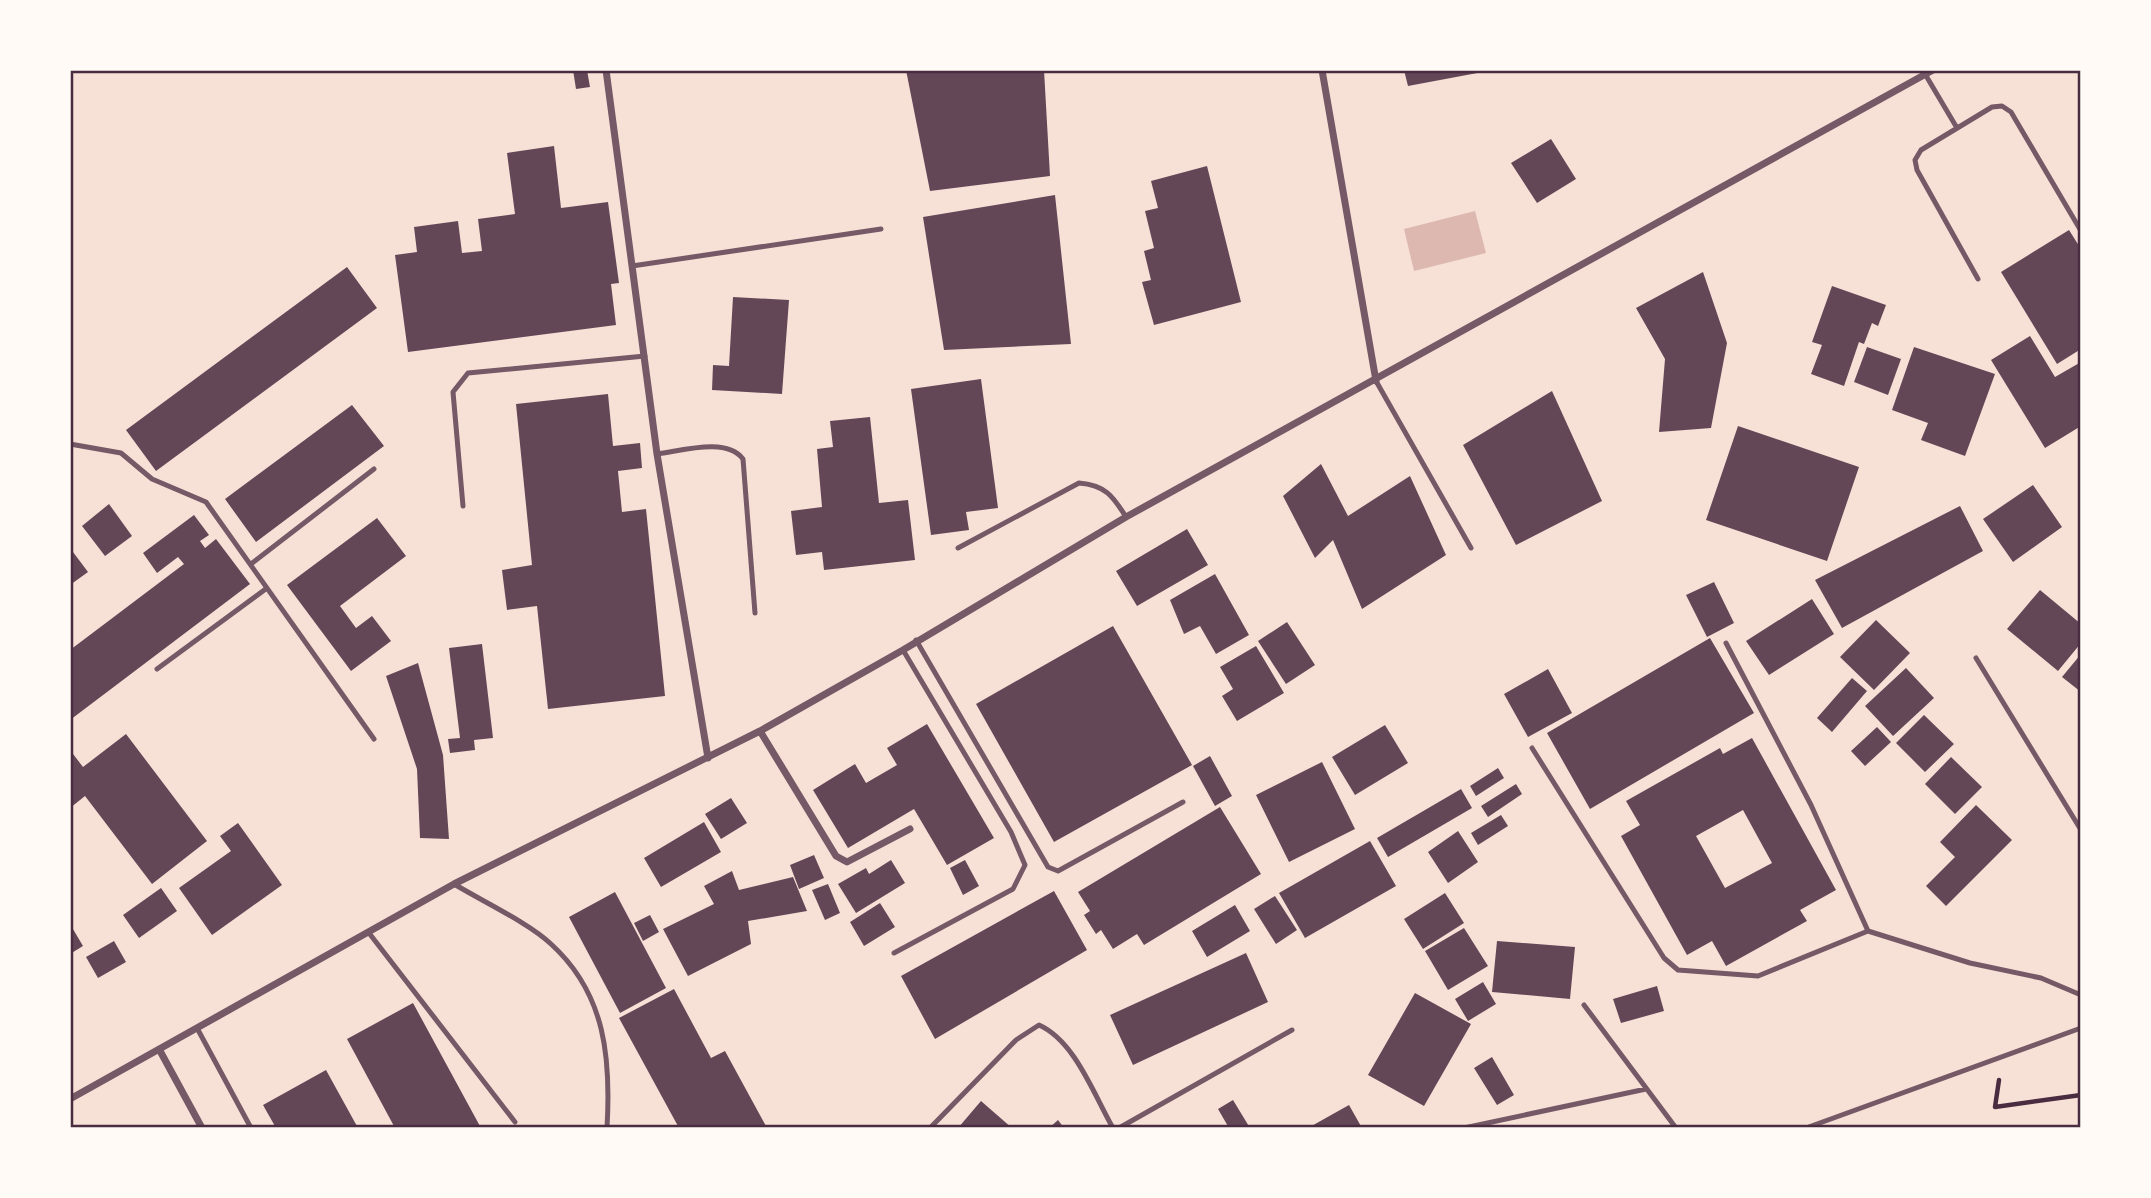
<svg xmlns="http://www.w3.org/2000/svg" width="2151" height="1198" viewBox="0 0 2151 1198" font-family="'DejaVu Sans',sans-serif">
	<rect width="100%" height="100%" fill="#f7e1d7"/>
	<!-- water -->
	<path fill="#dcb8b0" d="M 1475,211 L 1486,253 L 1414,271 L 1404,229 Z"/>
	<!-- building -->
	<path fill="#644757" fill-rule="evenodd" d="M 573,70 L 587,70 L 590,87 L 576,89 Z
		M 906,70 L 1044,70 L 1050,176 L 930,191 Z
		M 1404,70 L 1488,70 L 1488,71 L 1408,86 Z
		M 1551,139 L 1576,179 L 1537,203 L 1511,163 Z
		M 554,146 L 561,208 L 608,202 L 619,283 L 611,284 L 616,325 L 408,352 L 395,255 L 417,252 L 414,227 L 458,221 L 462,253 L 482,251 L 478,219 L 515,214 L 507,153 Z
		M 1207,166 L 1241,302 L 1154,325 L 1142,282 L 1151,280 L 1144,251 L 1154,248 L 1145,211 L 1158,208 L 1151,181 Z
		M 1055,195 L 1071,344 L 944,350 L 923,217 Z
		M 2069,230 L 2081,249 L 2081,349 L 2057,364 L 2001,272 Z
		M 347,267 L 377,308 L 156,471 L 126,430 Z
		M 1703,272 L 1727,343 L 1711,428 L 1659,432 L 1665,359 L 1636,308 Z
		M 1832,286 L 1886,305 L 1878,326 L 1872,323 L 1864,344 L 1859,342 L 1844,386 L 1811,374 L 1822,345 L 1812,342 Z
		M 733,297 L 789,300 L 782,394 L 712,390 L 713,365 L 729,366 Z
		M 2030,336 L 2055,377 L 2081,362 L 2081,426 L 2045,448 L 1991,360 Z
		M 1867,347 L 1901,359 L 1888,395 L 1854,382 Z
		M 1914,347 L 1995,374 L 1965,456 L 1921,440 L 1928,423 L 1892,410 Z
		M 981,379 L 998,508 L 966,512 L 969,530 L 931,535 L 911,389 Z
		M 1552,391 L 1602,501 L 1516,545 L 1463,445 Z
		M 608,394 L 613,446 L 640,443 L 642,468 L 618,471 L 622,512 L 646,509 L 665,696 L 548,709 L 537,606 L 507,610 L 502,570 L 532,565 L 516,404 Z
		M 352,405 L 384,446 L 256,542 L 225,499 Z
		M 870,417 L 879,503 L 908,500 L 915,560 L 824,570 L 822,552 L 796,555 L 791,511 L 822,507 L 817,449 L 833,447 L 830,421 Z
		M 1738,426 L 1859,467 L 1827,561 L 1706,520 Z
		M 1321,464 L 1348,516 L 1410,476 L 1446,555 L 1362,609 L 1333,540 L 1315,558 L 1283,496 Z
		M 2033,485 L 2062,527 L 2013,562 L 1983,519 Z
		M 109,504 L 132,536 L 105,556 L 82,526 Z
		M 1960,506 L 1983,551 L 1842,628 L 1815,580 Z
		M 194,515 L 209,535 L 200,541 L 205,548 L 216,539 L 250,584 L 70,720 L 70,650 L 184,564 L 178,557 L 157,573 L 143,553 Z
		M 377,518 L 406,556 L 340,606 L 356,628 L 372,616 L 391,641 L 351,671 L 287,585 Z
		M 1187,529 L 1208,565 L 1137,606 L 1116,571 Z
		M 70,548 L 88,572 L 70,585 Z
		M 1215,574 L 1249,635 L 1216,654 L 1200,626 L 1184,634 L 1170,600 Z
		M 1714,582 L 1734,623 L 1707,637 L 1686,595 Z
		M 2040,590 L 2081,624 L 2081,643 L 2058,671 L 2007,629 Z
		M 1812,599 L 1834,634 L 1769,675 L 1746,641 Z
		M 1876,620 L 1910,653 L 1874,690 L 1840,657 Z
		M 1287,622 L 1315,665 L 1286,684 L 1258,641 Z
		M 1113,626 L 1192,765 L 1054,842 L 976,704 Z
		M 1710,638 L 1754,713 L 1590,809 L 1547,733 Z
		M 482,644 L 493,738 L 474,740 L 475,750 L 450,753 L 448,739 L 460,738 L 449,648 Z
		M 1256,646 L 1284,693 L 1237,721 L 1222,696 L 1233,689 L 1220,667 Z
		M 2081,654 L 2081,692 L 2062,677 Z
		M 418,663 L 443,755 L 449,839 L 420,838 L 417,769 L 386,676 Z
		M 1906,668 L 1934,698 L 1893,736 L 1865,706 Z
		M 1548,669 L 1572,713 L 1528,737 L 1504,694 Z
		M 1852,678 L 1867,691 L 1832,732 L 1817,718 Z
		M 1924,715 L 1954,744 L 1925,772 L 1896,743 Z
		M 927,724 L 994,838 L 947,865 L 914,809 L 848,848 L 813,790 L 855,764 L 866,783 L 897,765 L 887,748 Z
		M 1385,725 L 1408,763 L 1355,795 L 1332,757 Z
		M 1877,727 L 1891,742 L 1865,766 L 1851,751 Z
		M 126,734 L 207,841 L 152,884 L 85,796 L 70,808 L 70,750 L 83,767 Z
		M 1752,738 L 1836,890 L 1800,910 L 1807,921 L 1726,966 L 1712,941 L 1687,955 L 1621,836 L 1640,825 L 1626,801 L 1720,748 L 1723,754 ZM 1743,810 L 1772,863 L 1725,888 L 1696,836 Z
		M 1210,756 L 1232,796 L 1215,806 L 1193,766 Z
		M 1951,757 L 1982,787 L 1955,814 L 1925,784 Z
		M 1322,762 L 1355,829 L 1289,862 L 1256,795 Z
		M 1498,768 L 1504,778 L 1476,796 L 1470,786 Z
		M 1516,784 L 1522,794 L 1488,817 L 1481,806 Z
		M 1461,789 L 1472,808 L 1388,857 L 1377,838 Z
		M 731,798 L 747,823 L 721,839 L 705,814 Z
		M 1976,805 L 2012,840 L 1946,906 L 1926,886 L 1955,857 L 1940,842 Z
		M 1220,807 L 1261,874 L 1144,945 L 1137,934 L 1113,949 L 1101,930 L 1096,934 L 1084,915 L 1090,911 L 1078,892 Z
		M 1501,815 L 1508,826 L 1478,845 L 1471,833 Z
		M 704,822 L 721,852 L 661,887 L 644,858 Z
		M 238,823 L 282,885 L 212,935 L 179,888 L 231,851 L 220,836 Z
		M 1458,831 L 1478,862 L 1448,883 L 1428,852 Z
		M 1370,841 L 1396,886 L 1305,938 L 1279,893 Z
		M 814,855 L 824,878 L 799,889 L 790,865 Z
		M 891,860 L 905,883 L 856,913 L 838,884 L 866,868 L 869,874 Z
		M 965,860 L 979,886 L 963,895 L 950,868 Z
		M 732,871 L 739,890 L 793,877 L 807,911 L 748,921 L 751,944 L 688,976 L 663,929 L 714,904 L 704,886 Z
		M 828,884 L 840,913 L 825,920 L 812,890 Z
		M 161,888 L 177,911 L 139,938 L 123,915 Z
		M 1054,891 L 1087,950 L 935,1039 L 901,976 Z
		M 615,892 L 666,988 L 620,1013 L 569,917 Z
		M 1445,893 L 1464,923 L 1423,949 L 1404,919 Z
		M 1275,896 L 1297,930 L 1276,944 L 1254,909 Z
		M 880,903 L 895,927 L 864,946 L 850,922 Z
		M 1235,905 L 1250,931 L 1207,957 L 1192,931 Z
		M 650,915 L 659,932 L 643,941 L 634,923 Z
		M 70,924 L 83,946 L 70,954 Z
		M 1464,928 L 1488,966 L 1448,990 L 1425,951 Z
		M 114,941 L 126,962 L 98,978 L 86,957 Z
		M 1497,941 L 1575,947 L 1570,999 L 1492,992 Z
		M 1246,953 L 1268,1002 L 1133,1065 L 1110,1015 Z
		M 1483,982 L 1496,1004 L 1468,1021 L 1455,999 Z
		M 1657,986 L 1664,1011 L 1621,1023 L 1613,999 Z
		M 674,989 L 711,1058 L 725,1051 L 767,1128 L 679,1128 L 619,1018 Z
		M 1415,993 L 1471,1024 L 1424,1106 L 1368,1075 Z
		M 413,1003 L 481,1128 L 395,1128 L 347,1039 Z
		M 1492,1057 L 1514,1095 L 1497,1105 L 1474,1068 Z
		M 326,1070 L 358,1128 L 276,1128 L 263,1105 Z
		M 1233,1100 L 1250,1128 L 1229,1128 L 1218,1109 Z
		M 981,1101 L 1012,1128 L 958,1128 Z
		M 1349,1105 L 1362,1128 L 1308,1128 Z
		M 1058,1120 L 1064,1128 L 1049,1128 Z"/>
	<g fill="none" stroke-linecap="round" stroke-linejoin="round">
		<!-- path -->
		<path stroke="#4a2c40" stroke-width="4.5" d="M 1999,1080 L 1995,1107 L 2081,1095"/>
		<!-- service -->
		<path stroke="#755966" stroke-width="5" d="M 1925,74 L 1957,128
			M 632,266 L 881,229
			M 1978,279 L 1917,170 L 1915,160 L 1921,150 L 1992,107 L 2002,106 L 2011,112 L 2081,231
			M 1376,381 L 1471,548
			M 70,444 L 121,453 L 152,479 L 206,502 L 374,739
			M 657,454 C 682,451 726,437 743,459 L 755,613
			M 463,506 L 453,392 L 468,373 L 645,356
			M 958,548 L 1079,483 C 1105,485 1113,496 1126,517
			M 251,564 L 374,469
			M 916,640 L 1048,867 L 1058,871 L 1183,802
			M 1726,643 L 1811,805 L 1868,931
			M 1976,658 L 2081,830
			M 157,669 L 267,588
			M 1532,748 L 1664,958 L 1678,970 L 1758,976 L 1868,931 L 1970,963 L 2041,978 L 2081,995
			M 454,884 C 482,901 529,923 551,944 C 606,994 611,1059 607,1128
			M 369,933 L 515,1122
			M 894,953 L 1013,889 L 1025,865 L 1011,832 L 903,650
			M 1584,1005 L 1676,1128
			M 197,1028 L 251,1128
			M 930,1128 L 1016,1040 L 1039,1025 C 1075,1041 1094,1095 1113,1128
			M 1119,1128 L 1292,1030
			M 1464,1128 L 1646,1089
			M 1806,1128 L 2081,1028"/>
		<!-- minor -->
		<path stroke="#755966" stroke-width="7" d="M 606,70 L 657,454 L 708,758
			M 1322,70 L 1376,381
			M 760,731 L 836,856 L 847,862 L 910,829
			M 159,1049 L 202,1128
			M 70,1099 L 454,884 L 760,731 L 903,650 L 1126,517 L 1933,70"/>
	</g>
	<!-- border -->
	<rect width="2151" height="1198" fill="none" stroke="#fffaf5" stroke-width="144"/>
	<rect x="72" y="72" width="2007" height="1054" fill="none" stroke="#4a2c40" stroke-width="2.5"/>
</svg>
